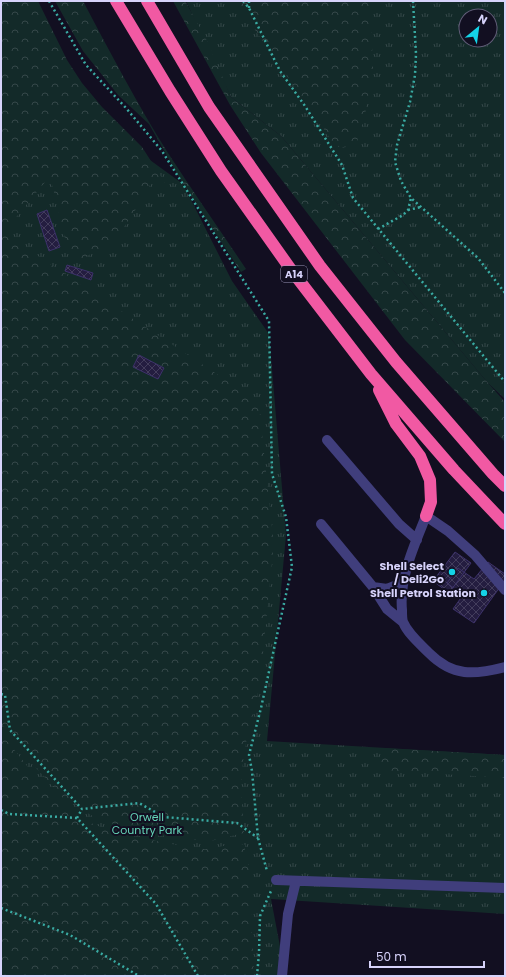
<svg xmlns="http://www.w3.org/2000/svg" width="506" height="977" viewBox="0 0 506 977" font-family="Poppins,sans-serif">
	<defs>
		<pattern id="grass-tufts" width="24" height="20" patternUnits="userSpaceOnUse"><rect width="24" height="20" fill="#132a29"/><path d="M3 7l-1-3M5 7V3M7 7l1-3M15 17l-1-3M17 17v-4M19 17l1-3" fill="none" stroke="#354849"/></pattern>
		<pattern id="forest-crowns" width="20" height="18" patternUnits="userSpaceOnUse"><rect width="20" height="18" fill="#132a29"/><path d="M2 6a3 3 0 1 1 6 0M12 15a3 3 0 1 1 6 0" fill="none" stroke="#354849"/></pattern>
		<pattern id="building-cross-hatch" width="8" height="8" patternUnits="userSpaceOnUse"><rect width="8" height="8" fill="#241d40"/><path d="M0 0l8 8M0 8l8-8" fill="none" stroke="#433d5c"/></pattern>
	</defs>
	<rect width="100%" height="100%" fill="#120f21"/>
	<!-- grass -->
	<path fill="url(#grass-tufts)" fill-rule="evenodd" d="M 186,1 L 505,1 L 505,399 L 488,383 L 281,136 L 231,97 ZM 466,16 L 490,16 L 490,40 L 466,40 Z
		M 63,97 L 183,184 L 232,281 L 269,334 L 286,535 L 267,741 L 505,755 L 505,914 L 271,899 L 283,962 L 281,976 L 1,976 L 1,171 Z"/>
	<!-- forest -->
	<path fill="url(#forest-crowns)" d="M 1,1 L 38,1 L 67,60 L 82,83 L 102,107 L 142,147 L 165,183 L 154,175 L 146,194 L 114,242 L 83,258 L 81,263 L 70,259 L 50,176 L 3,233 L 238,388 L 255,398 L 260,415 L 273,537 L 273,552 L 261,673 L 256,704 L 247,737 L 243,761 L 241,789 L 244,833 L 210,841 L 184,839 L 147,833 L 99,820 L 63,798 L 31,762 L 10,730 L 1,725 Z
		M 55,1 L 83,1 C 110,52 137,104 168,153 C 193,192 220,230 246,269 L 241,272 L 183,184 L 149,124 L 118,95 L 83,51 Z
		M 173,1 L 185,1 L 188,6 L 207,41 L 231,97 L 281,136 L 488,383 L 505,402 L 505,442 L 405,340 L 261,153 L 230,105 Z
		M 235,1 L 370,1 L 373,68 L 365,115 L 356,145 L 341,148 L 332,141 Z
		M 1,736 L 9,743 L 31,771 L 66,808 L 78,818 L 116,833 L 197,849 L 210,849 L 236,843 L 245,845 L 245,856 L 249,867 L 254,976 L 1,976 Z
		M 381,748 L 505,755 L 505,778 L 380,770 Z"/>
	<!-- building -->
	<path fill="url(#building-cross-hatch)" stroke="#3c316a" d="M 47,210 L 60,247 L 49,251 L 37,214 Z
		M 67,265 L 93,273 L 91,280 L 65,271 Z
		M 139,355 L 164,368 L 158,379 L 133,367 Z
		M 455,552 L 471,563 L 449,593 L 433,581 Z
		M 488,562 L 505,574 L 505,580 L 474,623 L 453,609 L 463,595 L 447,583 L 458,568 L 474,579 Z"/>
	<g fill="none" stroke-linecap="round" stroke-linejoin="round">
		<!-- path -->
		<path stroke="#39aaa2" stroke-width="2.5" stroke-dasharray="2 3" stroke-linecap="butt" d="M 49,1 L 86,65 L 126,108 L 162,151 L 269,321 L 272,474 L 286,517 L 292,567 L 261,708 L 249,755 L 252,771 L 258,838 L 267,871
			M 243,1 L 249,8 L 280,71 L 305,106 L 342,165 L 353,198 L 505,382
			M 413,1 L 416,54 L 415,75 L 410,102 L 397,145 L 395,162 L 401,181 L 411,198 L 478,258 L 505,293
			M 249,8 L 249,1
			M 408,210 L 421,207
			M 378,229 L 403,215 L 408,210 L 411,198
			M 1,694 L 5,695 L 10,730 L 82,809 L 139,803 L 164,817 L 237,823 L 258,838
			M 1,810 L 9,814 L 77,818 L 156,904 L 198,976
			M 77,818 L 82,809
			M 1,908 L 70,935 L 139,976
			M 257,976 L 259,953 L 260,916 L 271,891"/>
		<!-- minor -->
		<path stroke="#403e7c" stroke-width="10" d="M 327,440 L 399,524 L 417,540
			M 321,524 L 373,587 L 387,609 L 403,622
			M 373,587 L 387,589 L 402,583
			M 505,590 L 475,555 L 448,531 L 426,516 C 414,546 399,578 402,610 C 402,614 402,619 403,622 C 408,634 420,644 429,653 C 453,677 474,675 505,667
			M 276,880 L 505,888
			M 282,976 L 288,914 L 296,881"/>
		<!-- highway -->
		<path stroke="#f159a3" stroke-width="12" d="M 116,1 L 170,91 L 221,171 L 292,271 L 371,374 L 454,470 L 505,524
			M 147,1 L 209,107 L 320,266 L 396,362 L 493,474 L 505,486
			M 379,390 L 396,424 L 420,456 L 430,480 L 431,502 L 426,516"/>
	</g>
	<!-- markers -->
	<g fill="#14d3e7" stroke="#120f21" stroke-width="1.5">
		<circle cx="452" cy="572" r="4"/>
		<circle cx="484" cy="593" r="4"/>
	</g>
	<g text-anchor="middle" stroke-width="4" stroke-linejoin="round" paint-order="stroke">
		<!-- shield labels -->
		<rect fill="#120f21" stroke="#9c98ba" stroke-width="1" x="281" y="266" width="26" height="16" rx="3"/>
		<g font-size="10" font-weight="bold" fill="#d7d3fb">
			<text x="294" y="278">A14</text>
		</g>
		<!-- poi labels -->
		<g font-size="11" font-weight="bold" fill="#d7d3fb" stroke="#120f21" text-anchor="end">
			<text x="444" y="570">Shell Select<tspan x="444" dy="13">/ Deli2Go</tspan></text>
			<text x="476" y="597">Shell Petrol Station</text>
		</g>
		<!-- park labels -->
		<g font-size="11" fill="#65d5b8" stroke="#120f21">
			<text x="147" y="821">Orwell<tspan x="147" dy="13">Country Park</tspan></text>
		</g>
	</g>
	<!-- border -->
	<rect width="506" height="977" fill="none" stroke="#d7d3fb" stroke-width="4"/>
	<!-- north arrow -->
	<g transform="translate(478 28) rotate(29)"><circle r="19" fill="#120f21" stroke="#615d78"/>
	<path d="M0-3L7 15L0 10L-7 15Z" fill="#14d3e7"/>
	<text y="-6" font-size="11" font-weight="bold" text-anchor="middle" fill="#d7d3fb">N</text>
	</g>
	<!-- scale -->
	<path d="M370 961v6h114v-6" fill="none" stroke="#d7d3fb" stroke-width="2"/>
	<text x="376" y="961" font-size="12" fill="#d7d3fb" stroke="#120f21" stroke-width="3" paint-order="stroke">50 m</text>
</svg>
